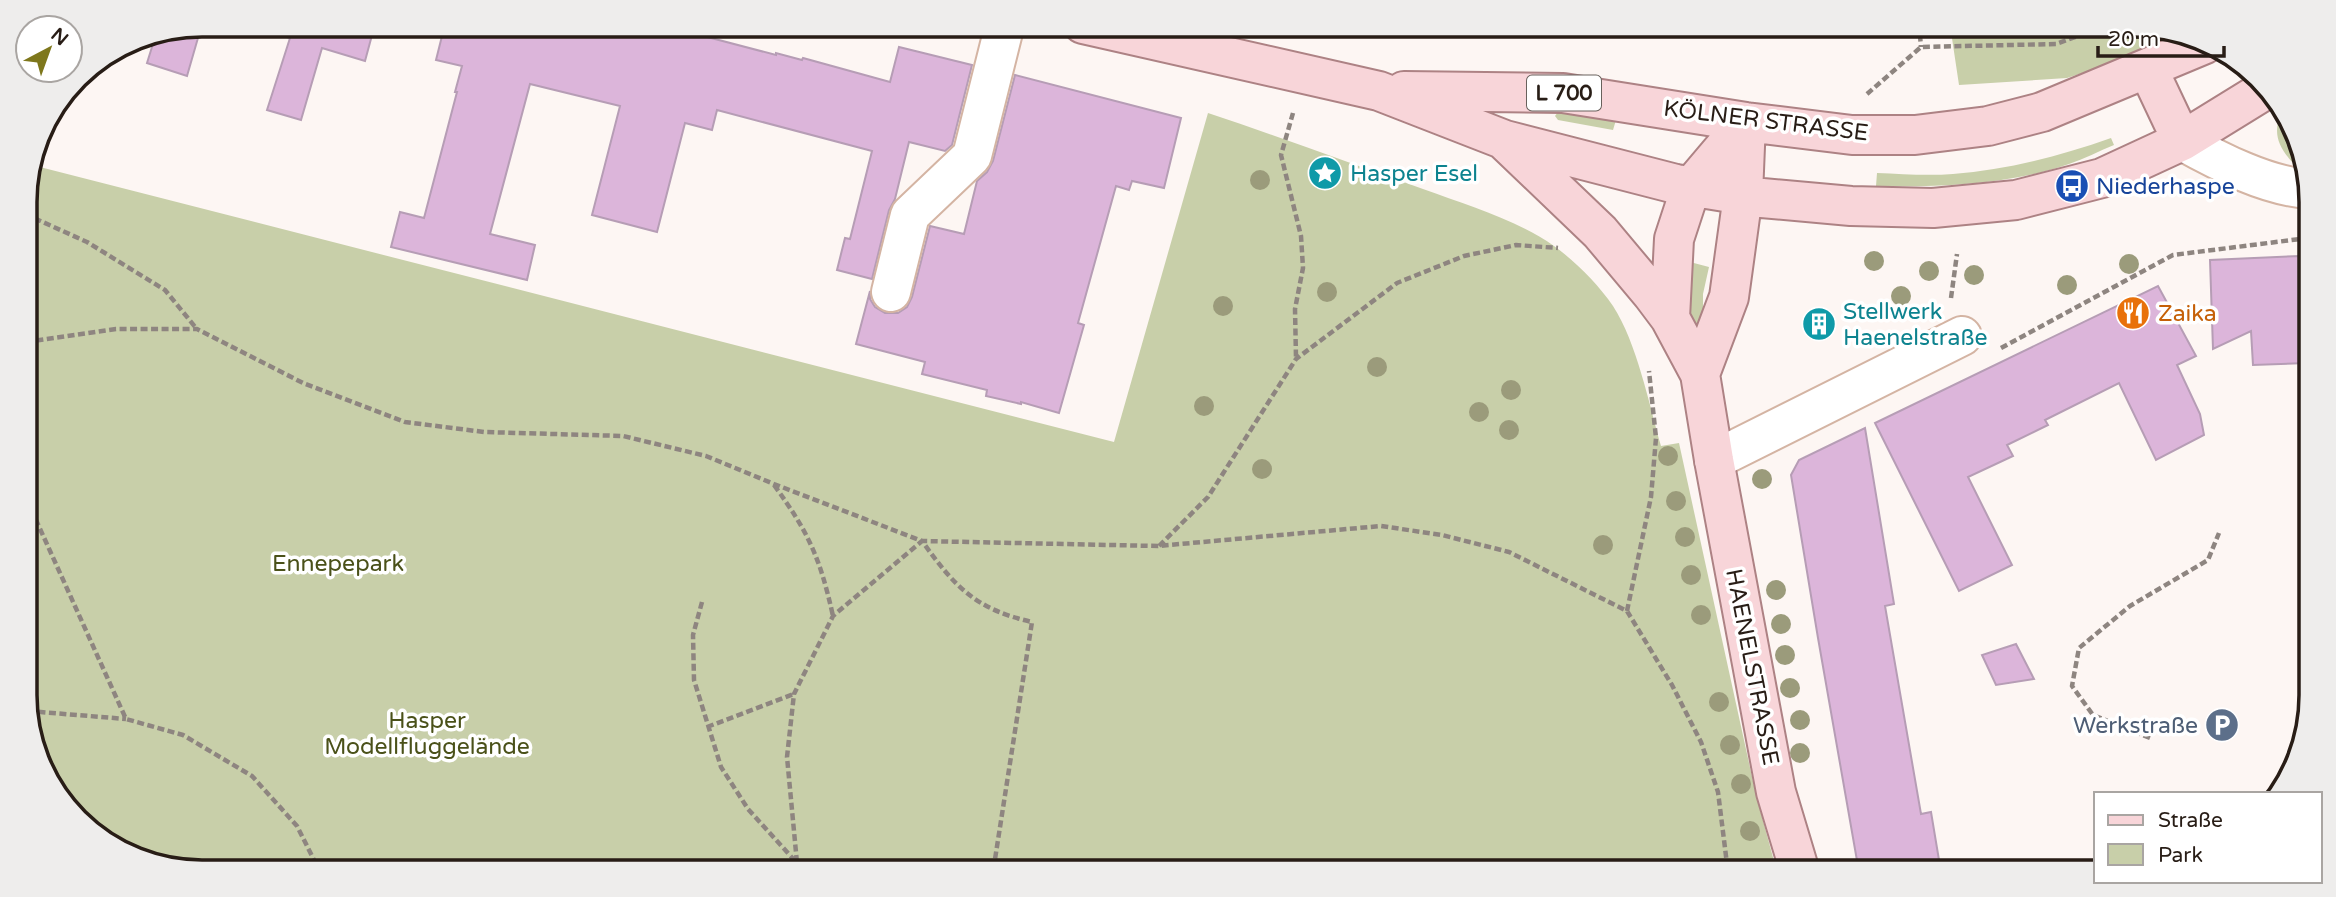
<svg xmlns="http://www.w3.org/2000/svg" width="2336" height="897" viewBox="0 0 2336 897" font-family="'Varela Round',sans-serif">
	<rect width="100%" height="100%" fill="#fdf6f3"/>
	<!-- green -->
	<path fill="#c8cfa9" d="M 2135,24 L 2182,32 L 2159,48 L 2067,78 L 1959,85 L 1950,25 Z
		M 1558,112 L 1616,120 L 1613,130 L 1558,120 L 1555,116 Z
		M 2282,112 L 2294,139 L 2292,162 C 2278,146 2272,132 2282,112 Z
		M 1208,113 C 1280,137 1351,163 1423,189 C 1467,205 1515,219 1554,246 C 1575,261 1598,284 1613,306 C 1637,343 1649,404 1661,446 L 1679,443 L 1756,795 L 1777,872 L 201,872 L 144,863 L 68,812 L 28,730 L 25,189 L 32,165 L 1114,442 Z
		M 2111,138 L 2114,145 C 2099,151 2084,159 2069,164 C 2008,185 1941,187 1876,186 L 1877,173 C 1902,174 1928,176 1953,174 C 2007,170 2060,156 2111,138 Z
		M 1690,262 L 1709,267 L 1703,294 L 1703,332 L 1692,335 L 1686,292 Z"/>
	<!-- building -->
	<path fill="#dcb5da" stroke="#b69db5" stroke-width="2" d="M 202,24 L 187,76 L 147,63 L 156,34 Z
		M 275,24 L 375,24 L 365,61 L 322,48 L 301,120 L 267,110 L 290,38 L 274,33 Z
		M 445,24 L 658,24 L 776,55 L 776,53 L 802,60 L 803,58 L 890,82 L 899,47 L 972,65 L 952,145 L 945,151 L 909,142 L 895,199 L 889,210 L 872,279 L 837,270 L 845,238 L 850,239 L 872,151 L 717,110 L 712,130 L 685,123 L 657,232 L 592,215 L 620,106 L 530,84 L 490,234 L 535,245 L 527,280 L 391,247 L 400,212 L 424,218 L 457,92 L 455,92 L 462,66 L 436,60 Z
		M 1015,75 L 1181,118 L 1164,188 L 1132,181 L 1129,190 L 1116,186 L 1078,323 L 1084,325 L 1059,413 L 1021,402 L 1021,404 L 986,396 L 987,390 L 922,374 L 925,362 L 856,344 L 870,291 L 870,299 L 875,307 L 885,313 L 898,313 L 907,307 L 912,297 L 930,226 L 964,234 L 977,181 L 987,172 L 993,161 Z
		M 2300,256 L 2301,282 L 2306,282 L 2307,363 L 2253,365 L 2251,331 L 2213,349 L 2210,260 Z
		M 2158,286 L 2196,356 L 2177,365 L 2200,414 L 2204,435 L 2156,460 L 2119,383 L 2045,420 L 2048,425 L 2007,445 L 2013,456 L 1968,477 L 2012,565 L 1959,591 L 1875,423 Z
		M 1865,428 L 1894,604 L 1885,606 L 1921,814 L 1931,812 L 1941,872 L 1859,872 L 1818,638 L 1791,475 L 1799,460 Z
		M 2016,644 L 2034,679 L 1996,685 L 1982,655 Z"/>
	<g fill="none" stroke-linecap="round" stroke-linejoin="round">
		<!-- minor casing -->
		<g stroke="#d4b4a3" stroke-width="42">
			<path id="minor" d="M 2182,141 C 2218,161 2268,187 2310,189
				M 891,292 L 910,215 L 972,156 L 1005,24
				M 1714,460 L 1962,336"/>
		</g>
		<!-- major casing -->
		<g stroke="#ad8284" stroke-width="42">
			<path id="major" d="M 1083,24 L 1379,91 L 1505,140 L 1676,184 L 1762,198 L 1851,206 L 1933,208 L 2016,200 L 2102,178 L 2182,141 L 2268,88
				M 2148,69 L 2182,141
				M 1404,91 L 1563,93 L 1746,122 L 1852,135 L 1915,135 L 1988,126 L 2042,112 L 2205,44
				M 1506,142 L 1600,232 L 1652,294 L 1670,318 L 1700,374 L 1714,460 L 1776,792 L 1800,872
				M 1670,318 L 1674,239 L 1691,187 L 1746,122
				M 1700,374 L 1729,297 L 1743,195 L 1746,122"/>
		</g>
		<!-- path -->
		<path stroke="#8e8580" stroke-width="4.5" stroke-dasharray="7 3.5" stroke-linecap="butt" d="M 1919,24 L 1921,47
			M 1867,94 L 1921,47 L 2056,44 L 2111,24
			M 1293,113 L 1281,155 L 1301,236 L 1303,268 L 1295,309 L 1296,358
			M 25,214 L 87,242 L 165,290 L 196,328
			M 1951,298 L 1957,254
			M 26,342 L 116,329 L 197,329 L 303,383 L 405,422 L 484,432 L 623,436 L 706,456 L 774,484 L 922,541 L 1158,546 L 1381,526 L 1442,535 L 1509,552 L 1627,611 L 1672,685 L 1701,742 L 1718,792 L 1728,872
			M 2001,348 L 2173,255 L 2300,239 L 2301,229
			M 774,485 C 809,533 820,558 833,616
			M 27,500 L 126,719 L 183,735 L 252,776 L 297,826 L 320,872
			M 1159,546 L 1208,497 L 1296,359 L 1397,283 L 1464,256 L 1516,245 L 1558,248
			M 702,602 L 693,635 L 694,680 L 721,767 L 748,809 L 796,862
			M 1627,611 L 1651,497 L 1656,438 L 1649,371
			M 28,711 L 126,719
			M 707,727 L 794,694
			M 2150,738 L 2093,715 L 2072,686 L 2079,648 L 2130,606 L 2208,560 L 2219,533
			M 800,872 L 797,863 L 787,757 L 794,694 L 833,616 L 922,541 C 955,587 975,609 1032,622 L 993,872"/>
		<!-- minor -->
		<use href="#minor" stroke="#fff" stroke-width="38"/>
		<!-- major -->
		<use href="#major" stroke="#f8d5d9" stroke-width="38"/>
	</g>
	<!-- trees -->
	<g fill="#9b9b7b">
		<circle cx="1260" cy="180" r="10"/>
		<circle cx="1874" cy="261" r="10"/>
		<circle cx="2129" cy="264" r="10"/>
		<circle cx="1929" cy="271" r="10"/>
		<circle cx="1974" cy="275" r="10"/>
		<circle cx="2067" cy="285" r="10"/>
		<circle cx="1327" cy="292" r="10"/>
		<circle cx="1901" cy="296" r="10"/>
		<circle cx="1223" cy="306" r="10"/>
		<circle cx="1377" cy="367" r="10"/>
		<circle cx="1511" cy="390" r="10"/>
		<circle cx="1204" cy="406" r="10"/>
		<circle cx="1479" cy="412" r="10"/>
		<circle cx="1509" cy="430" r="10"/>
		<circle cx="1668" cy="456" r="10"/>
		<circle cx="1262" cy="469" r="10"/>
		<circle cx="1762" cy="479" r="10"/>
		<circle cx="1676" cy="501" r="10"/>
		<circle cx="1685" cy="537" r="10"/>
		<circle cx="1603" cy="545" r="10"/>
		<circle cx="1691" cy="575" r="10"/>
		<circle cx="1776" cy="590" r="10"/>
		<circle cx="1701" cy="615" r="10"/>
		<circle cx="1781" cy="624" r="10"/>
		<circle cx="1785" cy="655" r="10"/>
		<circle cx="1790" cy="688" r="10"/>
		<circle cx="1719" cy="702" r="10"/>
		<circle cx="1800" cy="720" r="10"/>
		<circle cx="1730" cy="745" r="10"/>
		<circle cx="1800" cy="753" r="10"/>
		<circle cx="1741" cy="784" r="10"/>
		<circle cx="1750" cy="831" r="10"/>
	</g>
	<!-- icons -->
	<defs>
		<g id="sight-disc" transform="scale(1.75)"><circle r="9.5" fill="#0f9aa8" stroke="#fff"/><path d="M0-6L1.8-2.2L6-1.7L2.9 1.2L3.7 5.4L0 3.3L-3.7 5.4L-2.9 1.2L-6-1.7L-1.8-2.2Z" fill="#fff"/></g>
		<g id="bus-disc" transform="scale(1.75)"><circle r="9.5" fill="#1a4fb4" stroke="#fff"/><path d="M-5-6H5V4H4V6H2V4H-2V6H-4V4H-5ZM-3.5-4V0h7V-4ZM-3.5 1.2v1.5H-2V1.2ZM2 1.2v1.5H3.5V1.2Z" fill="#fff"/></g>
		<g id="restaurant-disc" transform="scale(1.75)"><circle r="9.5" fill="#e8710a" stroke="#fff"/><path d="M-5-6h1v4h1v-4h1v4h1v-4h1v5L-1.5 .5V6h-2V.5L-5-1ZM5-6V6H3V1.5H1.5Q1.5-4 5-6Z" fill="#fff"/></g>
		<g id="building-disc" transform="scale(1.75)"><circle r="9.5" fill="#0f9aa8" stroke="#fff"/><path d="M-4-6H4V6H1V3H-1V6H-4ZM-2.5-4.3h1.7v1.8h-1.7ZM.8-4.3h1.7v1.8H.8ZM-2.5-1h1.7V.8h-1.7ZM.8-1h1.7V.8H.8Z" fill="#fff"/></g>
		<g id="parking-disc" transform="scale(1.75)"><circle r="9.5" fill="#5c6f8a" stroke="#fff"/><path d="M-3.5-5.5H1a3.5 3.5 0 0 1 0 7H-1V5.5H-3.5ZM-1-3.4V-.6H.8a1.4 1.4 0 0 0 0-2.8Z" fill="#fff"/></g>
	</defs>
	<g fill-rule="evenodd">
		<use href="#sight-disc" x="1325" y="173"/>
		<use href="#bus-disc" x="2072" y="186"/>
		<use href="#restaurant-disc" x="2133" y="313"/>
		<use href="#building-disc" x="1819" y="324"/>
		<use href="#parking-disc" x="2222" y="725"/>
	</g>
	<g text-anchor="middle" stroke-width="7" stroke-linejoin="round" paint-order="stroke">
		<!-- shield labels -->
		<rect fill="#fff" stroke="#68615c" stroke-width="2" x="1527" y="75.5" width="74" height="35" rx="5"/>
		<g font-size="21" font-weight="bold" fill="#281d16">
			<text x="1564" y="100">L 700</text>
		</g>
		<!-- street labels -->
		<g font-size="23" fill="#281d16" stroke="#fff">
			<text transform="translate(1766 120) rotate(7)" y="8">KÖLNER STRASSE</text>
			<text transform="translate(1753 667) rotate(79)" y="8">HAENELSTRASSE</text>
		</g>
		<!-- culture labels -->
		<g font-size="23" fill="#0d838f" stroke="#fff" text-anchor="start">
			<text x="1350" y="181">Hasper Esel</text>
			<text x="1843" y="319">Stellwerk<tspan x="1843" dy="26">Haenelstraße</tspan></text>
		</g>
		<!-- transit labels -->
		<g font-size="23" fill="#164399" stroke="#fff" text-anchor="start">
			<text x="2096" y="194">Niederhaspe</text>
		</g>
		<!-- food labels -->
		<g font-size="23" fill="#c56008" stroke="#fff" text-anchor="start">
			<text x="2158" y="321">Zaika</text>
		</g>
		<!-- park labels -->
		<g font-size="23" fill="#4a5119" stroke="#fff">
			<text x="338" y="571">Ennepepark</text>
			<text x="427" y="728">Hasper<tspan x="427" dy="26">Modellfluggelände</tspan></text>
		</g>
		<!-- service labels -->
		<g font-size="23" fill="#4e5e75" stroke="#fff" text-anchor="end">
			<text x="2198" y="733">Werkstraße</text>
		</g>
	</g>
	<!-- crop -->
	<path d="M0 0H2336V897H0ZM202 37H2134A165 165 0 0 1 2299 202V695A165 165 0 0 1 2134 860H202A165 165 0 0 1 37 695V202A165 165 0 0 1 202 37Z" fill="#eeedec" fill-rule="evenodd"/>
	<path fill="none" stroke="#281d16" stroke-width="3.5" d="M202 37H2134A165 165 0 0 1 2299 202V695A165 165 0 0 1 2134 860H202A165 165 0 0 1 37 695V202A165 165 0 0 1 202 37Z"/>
	<!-- legend -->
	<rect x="2094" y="792" width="228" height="91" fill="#ffffff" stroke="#a9a5a2" stroke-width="2"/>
	<rect x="2108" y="815" width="35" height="10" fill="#f8d5d9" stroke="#a9a5a2" stroke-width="2"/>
	<text x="2158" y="827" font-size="21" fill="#281d16">Straße</text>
	<rect x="2108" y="844" width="35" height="21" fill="#c8cfa9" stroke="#a9a5a2" stroke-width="2"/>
	<text x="2158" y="862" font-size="21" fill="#281d16">Park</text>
	<!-- north arrow -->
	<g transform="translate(49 49) rotate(41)"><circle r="33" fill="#ffffff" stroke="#a9a5a2" stroke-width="2"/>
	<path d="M0-5L12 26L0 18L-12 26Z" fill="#7e771c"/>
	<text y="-10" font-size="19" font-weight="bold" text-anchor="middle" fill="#281d16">N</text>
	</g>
	<!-- scale -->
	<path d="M2098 46v10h126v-10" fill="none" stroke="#281d16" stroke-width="3.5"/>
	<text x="2108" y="46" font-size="21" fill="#281d16" stroke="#ffffff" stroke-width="5" paint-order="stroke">20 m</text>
</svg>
